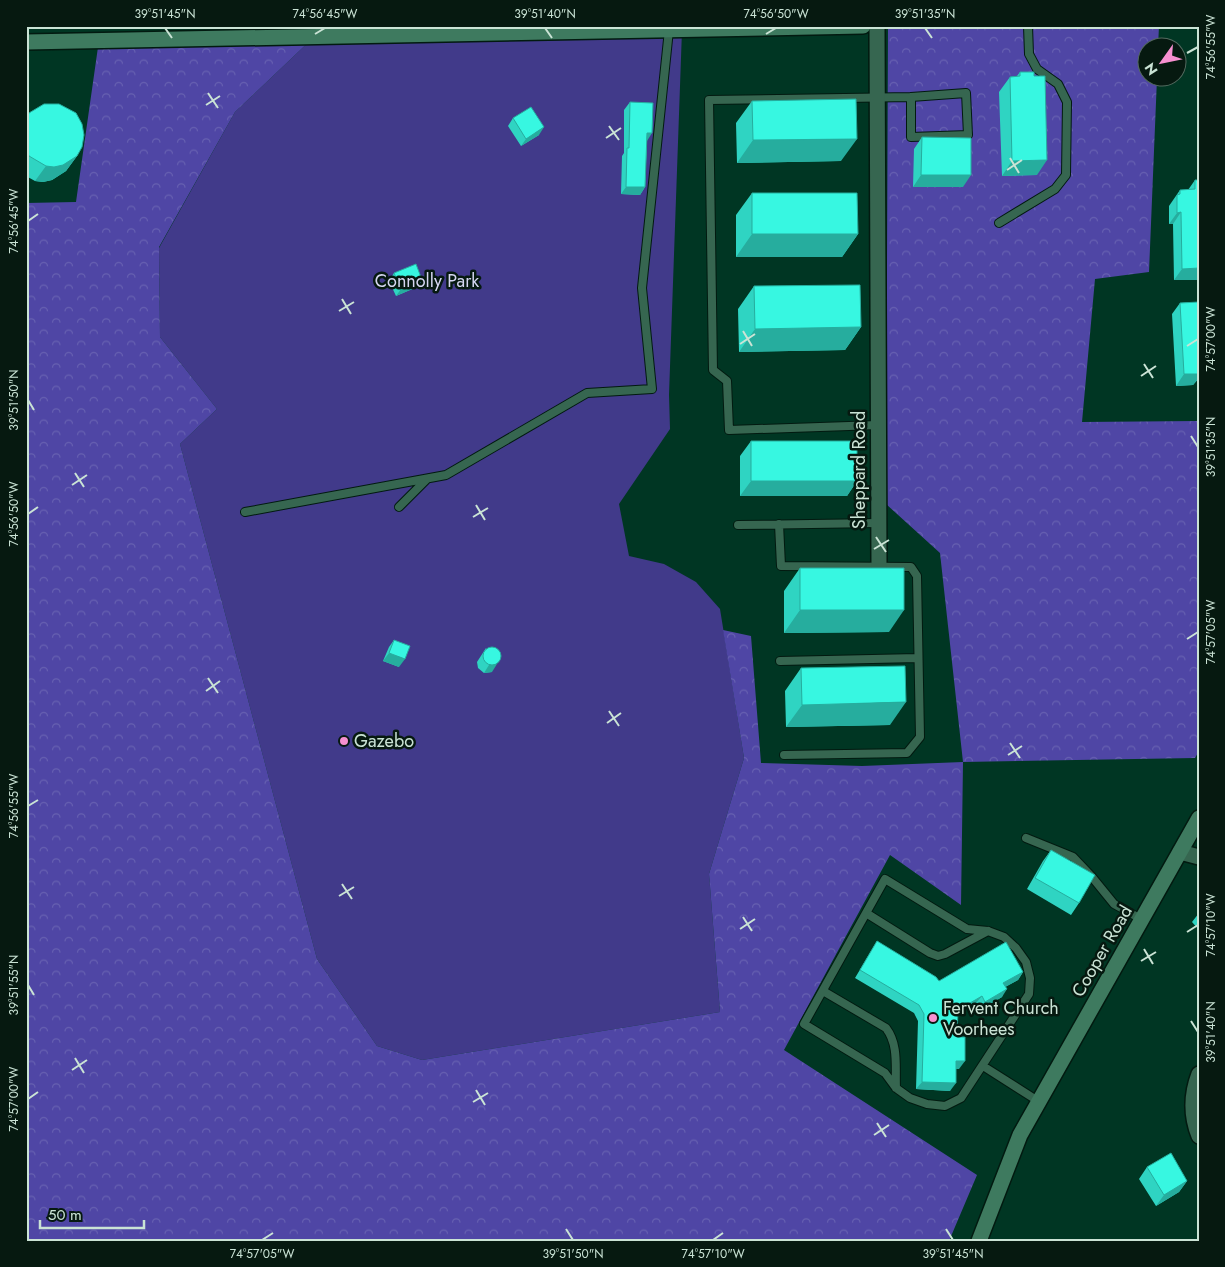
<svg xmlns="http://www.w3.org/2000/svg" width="1225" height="1267" viewBox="0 0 1225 1267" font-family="Jost,sans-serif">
	<defs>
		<pattern id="forest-crowns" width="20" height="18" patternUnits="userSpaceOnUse" patternTransform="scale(1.25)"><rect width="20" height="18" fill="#4f46a5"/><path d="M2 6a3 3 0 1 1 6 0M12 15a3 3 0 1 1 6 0" fill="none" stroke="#6761b1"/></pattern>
	</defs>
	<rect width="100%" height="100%" fill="#003623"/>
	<!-- green -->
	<path fill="#413a8a" d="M 315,26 L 489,26 L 682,30 L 669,395 L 670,429 L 619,504 L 629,556 L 664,564 L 696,582 L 720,609 L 744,758 L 709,874 L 720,1012 L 422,1060 L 377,1046 L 317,959 L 180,444 L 217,409 L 160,337 L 159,248 L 235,112 L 315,36 Z"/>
	<!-- forest -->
	<path fill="url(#forest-crowns)" d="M 888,26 L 1159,26 L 1158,47 L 1148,48 L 1148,78 L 1157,78 L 1149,272 L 1095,279 L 1082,422 L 1199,421 L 1199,751 L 1195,758 L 963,762 L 961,905 L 890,855 L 784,1050 L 977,1175 L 949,1241 L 26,1241 L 26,203 L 76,202 L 99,40 L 315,36 L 235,112 L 159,247 L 160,337 L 217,409 L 180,444 L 317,959 L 377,1046 L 422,1060 L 720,1012 L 709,874 L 744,758 L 723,630 L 751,636 L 761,763 L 862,766 L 963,762 L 940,553 L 886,504 Z"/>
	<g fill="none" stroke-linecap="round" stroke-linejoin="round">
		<!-- lane casing -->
		<g stroke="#021a10" stroke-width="10">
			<path id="lane" d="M 966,93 L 968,135 L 911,137 L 911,97 Z
				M 999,223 L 1055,189 L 1066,175 L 1067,102 L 1058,84 L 1037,69 L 1029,54 L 1028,26
				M 878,425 L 729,430 L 727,381 L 713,370 L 709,100 L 911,97
				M 399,507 L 427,479
				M 245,512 L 446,475 L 587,393 L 652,389 L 642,288 L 669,30
				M 779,524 L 781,566 L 911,567 L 917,576 L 920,737 L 907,753 L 784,755
				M 738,525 L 878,523
				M 780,661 L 918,658
				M 1026,838 L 1073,857 L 1092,877 L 1114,904 L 1141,919
				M 885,879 L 967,929 L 988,931 L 1004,937 L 1016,948 L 1026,962 L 1030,978 L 1029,994 L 961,1098 L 945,1106 L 927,1104 L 910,1098 L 896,1088 L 885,1073 L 804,1024 Z
				M 866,913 L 930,953 L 938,956 L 945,954 L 988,931
				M 823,991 L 886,1028 C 899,1045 895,1067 896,1088
				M 983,1066 L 1038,1101"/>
		</g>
		<!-- street casing -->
		<g stroke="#021a10" stroke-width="18">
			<path id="street" d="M 877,26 L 879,567
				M 1180,852 L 1199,857
				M 1199,1074 C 1191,1095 1191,1116 1199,1136"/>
		</g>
		<!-- secondary casing -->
		<g stroke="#021a10" stroke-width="18">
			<path id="secondary" d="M 26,42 L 863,26
				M 979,1241 L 1020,1135 L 1199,818"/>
		</g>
		<!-- lane -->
		<use href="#lane" stroke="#366650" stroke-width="8"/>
		<!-- street -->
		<use href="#street" stroke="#366650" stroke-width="15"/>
		<!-- secondary -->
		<use href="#secondary" stroke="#3e7a5f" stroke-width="15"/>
	</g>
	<!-- wall -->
	<path fill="#2fd4c2" d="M 1020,72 L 1037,175 L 1002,176 L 999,92 L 1010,77 L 1017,76 Z
		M 752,101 L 841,161 L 737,163 L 736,123 Z
		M 630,102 L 647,141 L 645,187 L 640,195 L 621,194 L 622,156 L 624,153 L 624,110 Z
		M 26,118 L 77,156 L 66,171 L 52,180 L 43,182 L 35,181 L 26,176 Z
		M 513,118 L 539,135 L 521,146 L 508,126 Z
		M 922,137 L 963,187 L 913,187 L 914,149 Z
		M 1195,180 L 1199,280 L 1174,280 L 1173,224 L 1169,224 L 1169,206 L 1180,190 L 1188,190 Z
		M 752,193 L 858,234 L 842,257 L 736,257 L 736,215 Z
		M 394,273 L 422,280 L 417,287 L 396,296 L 389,281 Z
		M 754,286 L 861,327 L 845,350 L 739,352 L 738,309 Z
		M 1199,302 L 1199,378 L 1193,385 L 1176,386 L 1172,314 L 1180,303 Z
		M 751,441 L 857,481 L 847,496 L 740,496 L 740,456 Z
		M 800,568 L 889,632 L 784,633 L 784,591 Z
		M 394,640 L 399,667 L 383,661 L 389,647 Z
		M 486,648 L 492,672 L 484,673 L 478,668 L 477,662 Z
		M 801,668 L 890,725 L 786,727 L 785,691 Z
		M 1051,850 L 1079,903 L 1071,915 L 1027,889 L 1043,861 Z
		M 1199,913 L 1199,930 L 1192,922 Z
		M 877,941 L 939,981 L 1023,972 L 1018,980 L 1005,987 L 1002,997 L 980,1010 L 976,1003 L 957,1014 L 957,1037 L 959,1069 L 956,1069 L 950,1091 L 916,1089 L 918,1021 L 914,1013 L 855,978 Z
		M 1147,1167 L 1187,1181 L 1179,1192 L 1156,1206 L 1139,1179 Z"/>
	<!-- shaded-wall -->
	<path fill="#26ad9e" d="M 544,127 L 539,135 L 521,146 L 526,139 Z
		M 647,133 L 652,133 L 647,141 Z
		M 857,139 L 841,161 L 737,163 L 753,140 Z
		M 77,156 L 66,171 L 52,180 L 43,182 L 35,181 L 46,166 Z
		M 1047,160 L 1037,175 L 1002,176 L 1012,161 Z
		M 921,175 L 971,175 L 963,187 L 913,187 Z
		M 626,187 L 645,187 L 640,195 L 621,194 Z
		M 1181,212 L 1173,224 L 1169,224 L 1177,213 Z
		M 752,234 L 858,234 L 842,257 L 736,257 Z
		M 1199,268 L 1199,280 L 1174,280 L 1182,269 Z
		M 422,280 L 417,287 L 396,296 L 401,289 Z
		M 861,327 L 845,350 L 739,352 L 755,329 Z
		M 1184,374 L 1199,374 L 1199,378 L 1193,385 L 1176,386 Z
		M 751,481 L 857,481 L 847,496 L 740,496 Z
		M 800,610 L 904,610 L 889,632 L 784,633 Z
		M 389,653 L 405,659 L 399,667 L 383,661 Z
		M 497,664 L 492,672 L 484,673 L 489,665 Z
		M 906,702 L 890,725 L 786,727 L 802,705 Z
		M 1023,972 L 1018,980 L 998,991 L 1003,983 Z
		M 1007,989 L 1002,997 L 980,1010 L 985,1002 Z
		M 982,996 L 976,1003 L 952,1017 L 958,1010 Z
		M 956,1061 L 965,1061 L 959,1069 L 951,1069 Z
		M 922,1082 L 956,1083 L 950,1091 L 916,1089 Z
		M 1187,1181 L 1179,1192 L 1156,1206 L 1164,1195 Z"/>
	<!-- building -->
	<path fill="#37f7e1" stroke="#26ad9e" d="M 1020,72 L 1034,72 L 1034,76 L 1045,76 L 1047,160 L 1012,161 L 1010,77 L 1020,76 Z
		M 856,99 L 857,139 L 753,140 L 752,101 Z
		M 630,102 L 653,103 L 652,133 L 647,133 L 645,187 L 626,187 L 627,148 L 629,148 Z
		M 44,104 L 59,104 L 76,113 L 82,124 L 84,135 L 82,147 L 77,156 L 63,165 L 54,167 L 46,166 L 29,156 L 26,151 L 26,118 L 29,113 Z
		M 531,107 L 544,127 L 526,139 L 513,118 Z
		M 922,137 L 971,138 L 971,175 L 921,175 Z
		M 1195,180 L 1199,180 L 1199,268 L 1182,269 L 1181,212 L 1177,213 L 1177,195 L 1180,194 L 1180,190 L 1195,189 Z
		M 752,193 L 857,193 L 858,234 L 752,234 Z
		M 416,264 L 422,280 L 401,289 L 394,273 Z
		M 860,285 L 861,327 L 755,329 L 754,286 Z
		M 1199,302 L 1199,374 L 1184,374 L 1180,303 Z
		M 751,441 L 857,441 L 857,481 L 751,481 Z
		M 800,568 L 904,568 L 904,610 L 800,610 Z
		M 394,640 L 410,646 L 405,659 L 389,653 Z
		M483 656a9 9 0 1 1 18 0a9 9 0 1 1-18 0Z
		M 905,666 L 906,702 L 802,705 L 801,668 Z
		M 1051,850 L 1095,875 L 1079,903 L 1035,878 Z
		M 877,941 L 936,977 L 939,981 L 1006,942 L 1023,972 L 1003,983 L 1007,989 L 985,1002 L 982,996 L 958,1010 L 957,1037 L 965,1037 L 965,1061 L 956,1061 L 956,1083 L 922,1082 L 924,1014 L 919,1005 L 860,970 Z
		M 1171,1153 L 1187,1181 L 1164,1195 L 1147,1167 Z"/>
	<!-- ticks -->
	<path fill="none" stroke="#cae3d5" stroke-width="2" d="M 165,28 L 172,38M 545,28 L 552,38M 925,28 L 932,38M 315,34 L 325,28M 766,34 L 776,28M 1187,53 L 1198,47M 208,93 L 218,108M 206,105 L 220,96M 609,126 L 619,140M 606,138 L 621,128M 1010,158 L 1019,173M 1007,170 L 1022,160M 28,221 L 38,214M 342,299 L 351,314M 339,311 L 354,302M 743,331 L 752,346M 740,344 L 755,334M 1187,346 L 1198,339M 1144,364 L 1153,378M 1141,376 L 1156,366M 28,400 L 34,410M 1191,436 L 1198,447M 75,473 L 84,487M 72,485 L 87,475M 476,505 L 485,520M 28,514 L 38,507M 473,517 L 488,508M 876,537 L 886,552M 874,549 L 889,540M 1187,639 L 1198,632M 208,678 L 218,693M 206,691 L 220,681M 609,711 L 619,726M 607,723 L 621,713M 1010,743 L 1020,758M 1008,755 L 1022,746M 28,806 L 38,800M 342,884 L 352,899M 339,896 L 354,887M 743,917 L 752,931M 740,929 L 755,919M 1187,932 L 1198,925M 1144,949 L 1153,964M 1141,961 L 1156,952M 28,985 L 34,995M 1191,1021 L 1198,1032M 75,1058 L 84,1073M 72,1070 L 87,1060M 476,1090 L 485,1105M 28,1099 L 38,1092M 473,1102 L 488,1093M 877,1123 L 886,1137M 874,1135 L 889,1125M 566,1229 L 573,1240M 946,1229 L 953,1240M 262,1240 L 273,1233M 713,1240 L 723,1233"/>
	<!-- markers -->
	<g fill="#f690d0" stroke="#061910" stroke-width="2">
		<circle cx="344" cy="741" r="5"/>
		<circle cx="933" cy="1018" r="5"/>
	</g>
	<g text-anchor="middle" stroke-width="5" stroke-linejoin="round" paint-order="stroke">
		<!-- park labels -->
		<g font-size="18" fill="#d6d7f1" stroke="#061910">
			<text x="427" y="287">Connolly Park</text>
		</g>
		<!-- street labels -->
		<g font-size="18" fill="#cae3d5" stroke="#061910">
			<text transform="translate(859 470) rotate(-90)" y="6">Sheppard Road</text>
			<text transform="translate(1102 951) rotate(-60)" y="6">Cooper Road</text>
		</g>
		<!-- poi labels -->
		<g font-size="18" fill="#cae3d5" stroke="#061910" text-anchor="start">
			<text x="354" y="747">Gazebo</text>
			<text x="943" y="1014">Fervent Church<tspan x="943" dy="21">Voorhees</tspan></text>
		</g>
	</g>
	<!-- border -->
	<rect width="1225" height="1267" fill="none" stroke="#061910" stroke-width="55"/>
	<!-- north arrow -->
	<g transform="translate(1162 62) rotate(237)"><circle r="24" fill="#061910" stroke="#546a5f"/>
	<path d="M0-4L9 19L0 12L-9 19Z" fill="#f690d0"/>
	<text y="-8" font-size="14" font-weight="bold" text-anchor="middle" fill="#cae3d5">N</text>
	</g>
	<!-- scale -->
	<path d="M40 1220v8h104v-8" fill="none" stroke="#cae3d5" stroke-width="2.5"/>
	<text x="48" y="1220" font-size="15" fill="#cae3d5" stroke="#061910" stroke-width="4" paint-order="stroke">50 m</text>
	<rect x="28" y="28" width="1170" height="1212" fill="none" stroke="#cae3d5" stroke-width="2"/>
	<g font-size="12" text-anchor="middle" fill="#cae3d5">
		<text x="165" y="18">39°51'45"N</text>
		<text x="325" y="18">74°56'45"W</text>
		<text x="545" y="18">39°51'40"N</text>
		<text x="776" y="18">74°56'50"W</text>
		<text x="925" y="18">39°51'35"N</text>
		<text transform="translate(1211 47) rotate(-90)" y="4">74°56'55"W</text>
		<text transform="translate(14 221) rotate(-90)" y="4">74°56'45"W</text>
		<text transform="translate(1211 339) rotate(-90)" y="4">74°57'00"W</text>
		<text transform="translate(14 400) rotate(-90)" y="4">39°51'50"N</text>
		<text transform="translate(1211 447) rotate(-90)" y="4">39°51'35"N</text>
		<text transform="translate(14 514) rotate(-90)" y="4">74°56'50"W</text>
		<text transform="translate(1211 632) rotate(-90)" y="4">74°57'05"W</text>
		<text transform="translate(14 806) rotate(-90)" y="4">74°56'55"W</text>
		<text transform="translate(1211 925) rotate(-90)" y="4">74°57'10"W</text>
		<text transform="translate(14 985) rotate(-90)" y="4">39°51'55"N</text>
		<text transform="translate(1211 1032) rotate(-90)" y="4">39°51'40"N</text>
		<text transform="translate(14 1099) rotate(-90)" y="4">74°57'00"W</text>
		<text x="262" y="1258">74°57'05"W</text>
		<text x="573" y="1258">39°51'50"N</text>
		<text x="713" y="1258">74°57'10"W</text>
		<text x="953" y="1258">39°51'45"N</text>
	</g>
</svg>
